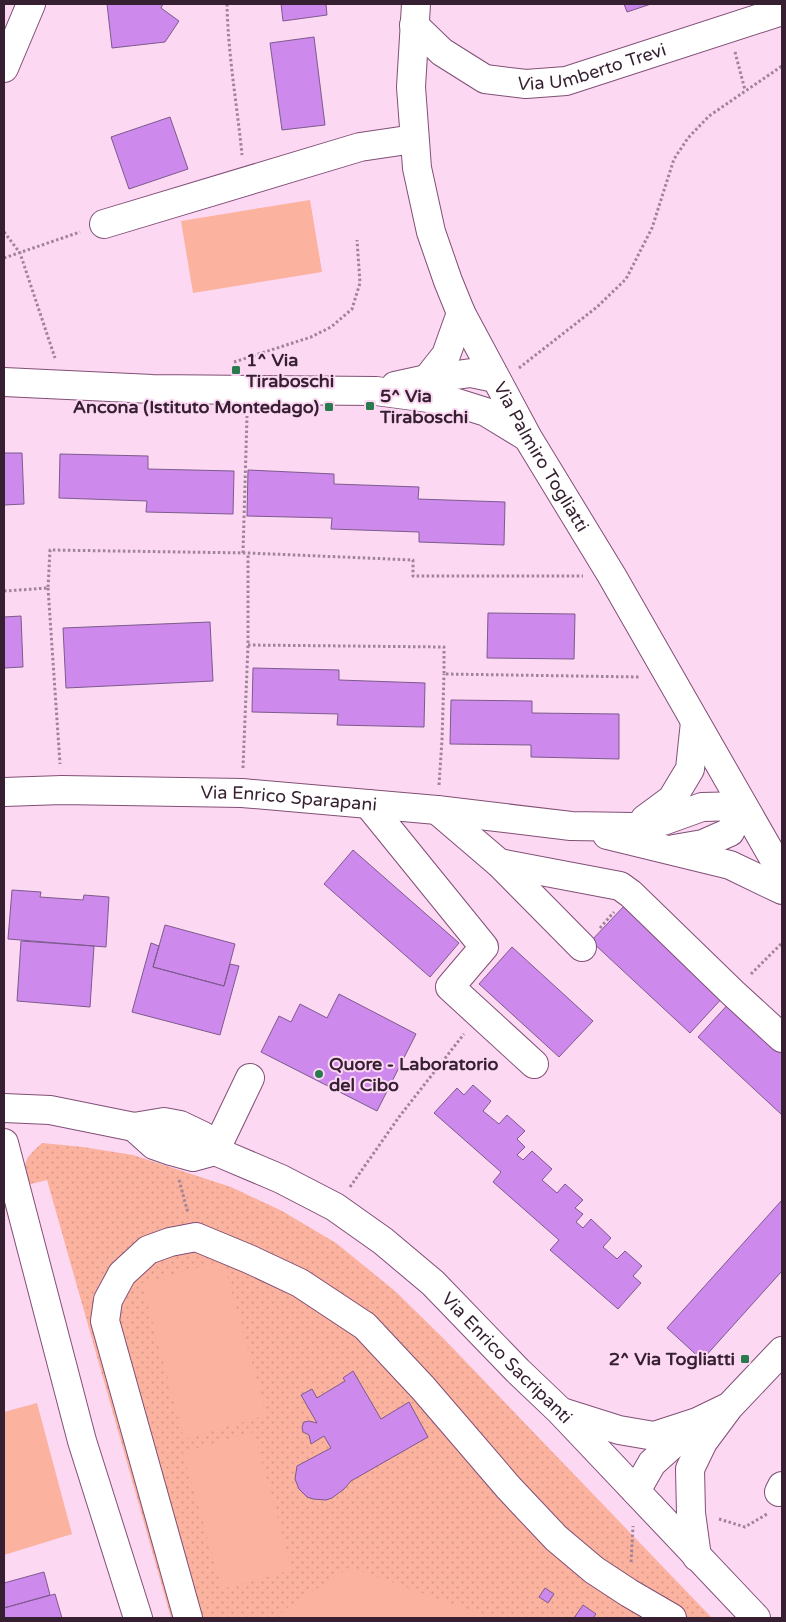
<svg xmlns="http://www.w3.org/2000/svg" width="786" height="1622" viewBox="0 0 786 1622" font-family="'Varela Round',sans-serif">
	<defs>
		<pattern id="grass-dots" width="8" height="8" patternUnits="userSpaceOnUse" patternTransform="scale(1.25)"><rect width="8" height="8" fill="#fbb29f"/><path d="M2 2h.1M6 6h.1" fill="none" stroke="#d89989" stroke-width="1.8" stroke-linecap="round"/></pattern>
	</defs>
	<rect width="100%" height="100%" fill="#fcd8f3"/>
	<!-- grass -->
	<path fill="url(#grass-dots)" d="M 42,1143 L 83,1147 L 133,1155 L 231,1187 L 282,1211 L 336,1243 L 395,1291 L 444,1339 L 712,1618 L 171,1618 L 47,1180 L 27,1185 C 21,1163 26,1157 42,1143 Z"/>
	<!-- garden -->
	<path fill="#fbb29f" d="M 310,200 L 322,272 L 193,293 L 181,221 Z
		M 223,1261 L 267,1415 L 184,1439 L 142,1283 Z
		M 37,1403 L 72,1534 L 4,1555 L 4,1412 Z
		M 254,1432 L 292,1570 L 222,1589 L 183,1452 Z
		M 350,1567 L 491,1618 L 278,1618 L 284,1610 Z"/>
	<!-- building -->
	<path fill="#cd89eb" stroke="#7d5a8d" d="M 107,4 L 163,4 L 161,8 L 179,21 L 165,42 L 112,48 Z
		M 281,4 L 326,4 L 327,15 L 283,21 Z
		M 624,4 L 651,4 L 627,12 Z
		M 314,37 L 325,125 L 282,130 L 270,43 Z
		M 170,117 L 188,169 L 129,189 L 111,137 Z
		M 4,453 L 22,453 L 24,504 L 4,505 Z
		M 60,454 L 148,456 L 148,469 L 234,471 L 233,514 L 146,512 L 147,501 L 59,498 Z
		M 248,470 L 334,474 L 334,484 L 419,487 L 418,499 L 505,502 L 504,545 L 419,542 L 419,532 L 331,529 L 332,518 L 247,516 Z
		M 488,613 L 575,614 L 574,659 L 487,658 Z
		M 21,616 L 23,667 L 4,668 L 4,617 Z
		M 210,622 L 213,681 L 66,688 L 63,628 Z
		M 253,668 L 339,670 L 339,680 L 425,683 L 424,727 L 337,725 L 338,714 L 252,712 Z
		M 451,700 L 532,701 L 532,713 L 619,714 L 619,759 L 531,757 L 531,745 L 450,744 Z
		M 353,850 L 459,943 L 430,977 L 324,884 Z
		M 12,890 L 41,892 L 40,897 L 83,900 L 84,895 L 109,897 L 106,947 L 8,939 Z
		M 626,904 L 725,995 L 690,1033 L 591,941 Z
		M 165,925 L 235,944 L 224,986 L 153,967 Z
		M 21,941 L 94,946 L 90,1007 L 17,1001 Z
		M 151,943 L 159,946 L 153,967 L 224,986 L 230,964 L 239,966 L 220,1035 L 132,1012 Z
		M 512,947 L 593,1021 L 559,1057 L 479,984 Z
		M 339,994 L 416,1034 L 377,1111 L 261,1052 L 279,1016 L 291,1022 L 300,1004 L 327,1018 Z
		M 732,1000 L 782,1046 L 782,1115 L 698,1037 Z
		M 473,1085 L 491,1101 L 483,1111 L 499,1124 L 507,1115 L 525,1131 L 517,1139 L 525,1147 L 517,1155 L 523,1160 L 532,1151 L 552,1169 L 542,1180 L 557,1193 L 565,1184 L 583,1200 L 575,1208 L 583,1214 L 576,1222 L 583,1228 L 591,1219 L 611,1238 L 603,1247 L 617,1259 L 625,1251 L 642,1266 L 633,1276 L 641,1283 L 618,1309 L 550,1250 L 559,1240 L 493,1182 L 501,1172 L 434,1113 L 457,1088 L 464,1095 Z
		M 782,1200 L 782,1271 L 702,1360 L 667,1328 Z
		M 353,1371 L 381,1419 L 409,1402 L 428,1437 L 351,1481 L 344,1489 L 332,1498 L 326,1500 L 313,1499 L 307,1497 L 299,1489 L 295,1479 L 297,1466 L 331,1448 L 324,1436 L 311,1444 L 309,1435 L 303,1432 L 302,1427 L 304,1422 L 309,1421 L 317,1423 L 301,1395 L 312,1389 L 317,1398 L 345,1381 L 343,1378 Z
		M 44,1572 L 50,1595 L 4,1608 L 4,1583 Z
		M 545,1588 L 554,1594 L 548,1603 L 539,1597 Z
		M 55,1594 L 62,1618 L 4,1618 L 4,1608 Z
		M 583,1605 L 596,1614 L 593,1618 L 574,1618 Z"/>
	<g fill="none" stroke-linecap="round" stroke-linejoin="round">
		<!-- minor casing -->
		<g stroke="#814f76" stroke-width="30">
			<g id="minor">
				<path id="s1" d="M 416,4 L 411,87 L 417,168 L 431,232 L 448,281 L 461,313 L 528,438 L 612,576 L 782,873"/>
				<path id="s2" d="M 414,25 L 442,52 L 485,79 L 526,84 L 566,81 L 782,11"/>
				<path d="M 4,68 L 31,4"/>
				<path d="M 104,224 L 360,147 L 414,139"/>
				<path d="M 427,379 L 446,355 L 461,313"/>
				<path d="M 4,382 L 152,389 L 376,391 L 451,401 L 486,412 L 527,437"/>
				<path d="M 395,386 L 427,379 L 471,373 L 495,378"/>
				<path id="s3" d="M 4,792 L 62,790 L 242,793 L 437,810 L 571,826 L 633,827 L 663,821 L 702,807 L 743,806"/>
				<path d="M 368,804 L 484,947 L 450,987 L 534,1064"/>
				<path d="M 437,810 L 499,863 L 582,947"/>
				<path d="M 645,819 L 672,799 L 690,769 L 695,722"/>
				<path d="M 607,835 L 730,865 L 782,890"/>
				<path d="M 674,849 L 703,844 L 730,832 L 743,806"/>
				<path d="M 499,863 L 620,886 L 631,894 L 733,993 L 782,1038"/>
				<path id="s4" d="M 4,1108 L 50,1110 L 134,1127 L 164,1122 L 180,1125 L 203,1136 L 215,1151 L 281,1179 L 335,1207 L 383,1241 L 433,1283 L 518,1371 L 560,1411 L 756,1618"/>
				<path d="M 134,1127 L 154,1145 L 171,1151 L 193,1157 L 215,1151"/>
				<path d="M 4,1143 L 82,1441 L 138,1618"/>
				<path d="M 215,1151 L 250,1078"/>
				<path d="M 562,1412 L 619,1430 L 654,1436 L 697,1422 L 726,1408"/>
				<path d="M 636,1491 L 652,1463 L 692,1427"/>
				<path d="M 779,1492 L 782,1486"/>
				<path d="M 697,1557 L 691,1513 L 690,1469 L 703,1442 L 729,1407 L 782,1351"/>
				<path d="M 188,1618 L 105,1321 L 108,1300 L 122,1274 L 148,1250 L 170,1242 L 196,1237 L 249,1259 L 300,1283 L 365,1326 L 423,1388 L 508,1487 L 556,1538 L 594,1570 L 629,1593 L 672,1618"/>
			</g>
		</g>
		<!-- path -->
		<path stroke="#a18399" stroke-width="3" stroke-dasharray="2.5 2.5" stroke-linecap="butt" d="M 227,4 C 228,55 237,104 242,155
			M 735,52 L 745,90
			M 4,232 L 20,253 L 55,358
			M 4,258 L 80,232
			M 234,362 L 311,337 L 331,327 L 352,309 L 360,283 L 357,240
			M 519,368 L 597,307 L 626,279 L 652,228 L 674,159 L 688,138 L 709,116 L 782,66
			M 243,553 L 247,416
			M 48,588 L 60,764
			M 4,591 L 48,588 L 50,550 L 248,553 L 413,560 L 413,576 L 583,576
			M 248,645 L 444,647 L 444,674 L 640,677
			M 243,768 L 248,645 L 248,553
			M 439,785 L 442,740 L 444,674
			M 600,928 L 614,912
			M 751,974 L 782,943
			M 179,1180 L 188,1213
			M 350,1187 L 399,1117 L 464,1034
			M 719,1519 L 745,1527 L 767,1514
			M 631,1562 L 633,1526"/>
		<!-- minor -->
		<use href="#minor" stroke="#fff" stroke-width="28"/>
	</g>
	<!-- markers -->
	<g fill="#297b4d" stroke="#fcd8f3" stroke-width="2">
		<rect x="231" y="365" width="10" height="10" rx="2.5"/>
		<rect x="365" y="401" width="10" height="10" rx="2.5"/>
		<rect x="324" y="402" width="10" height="10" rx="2.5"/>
		<circle cx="319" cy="1074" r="5"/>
		<rect x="740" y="1354" width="10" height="10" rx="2.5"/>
	</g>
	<g text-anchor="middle" stroke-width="4" stroke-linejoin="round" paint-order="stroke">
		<!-- street labels -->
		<g font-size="18" fill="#351f30" stroke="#fcd8f3">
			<text dy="6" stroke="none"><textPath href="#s2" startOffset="199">Via Umberto Trevi</textPath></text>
			<text dy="6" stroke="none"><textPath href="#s1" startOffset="481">Via Palmiro Togliatti</textPath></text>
			<text dy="6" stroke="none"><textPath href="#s3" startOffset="285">Via Enrico Sparapani</textPath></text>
			<text dy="6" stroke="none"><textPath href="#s4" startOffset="585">Via Enrico Sacripanti</textPath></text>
		</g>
		<!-- poi labels -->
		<g font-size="18" font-weight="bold" fill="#351f30" stroke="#fcd8f3" text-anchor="start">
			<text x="246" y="366">1^ Via<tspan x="246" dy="21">Tiraboschi</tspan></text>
			<text x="380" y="402">5^ Via<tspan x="380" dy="21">Tiraboschi</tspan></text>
			<text x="319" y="413" text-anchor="end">Ancona (Istituto Montedago)</text>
			<text x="329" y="1070">Quore - Laboratorio<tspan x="329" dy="21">del Cibo</tspan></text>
			<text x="735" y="1365" text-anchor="end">2^ Via Togliatti</text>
		</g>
	</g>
	<!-- border -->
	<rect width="786" height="1622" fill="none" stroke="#351f30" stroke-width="10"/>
</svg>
